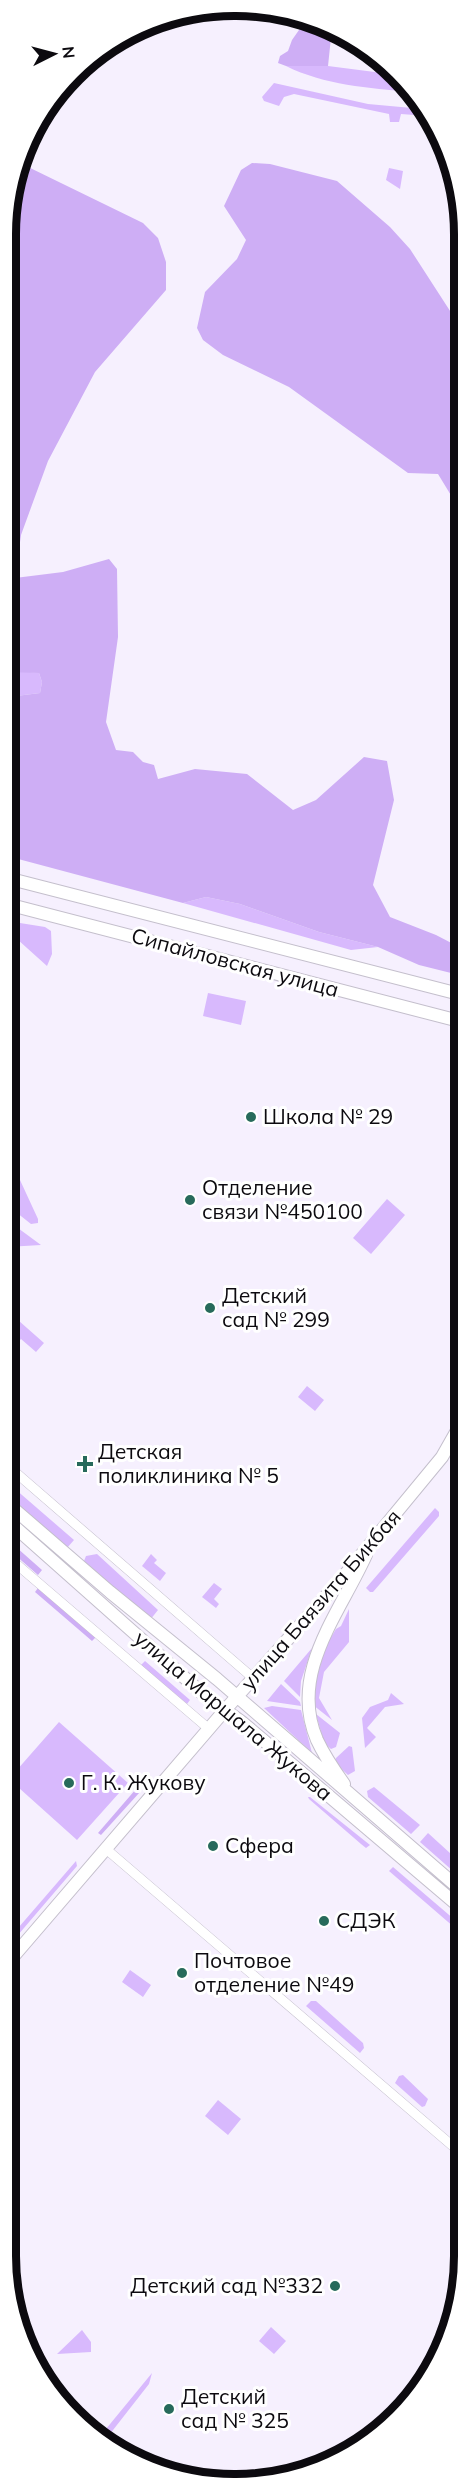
<svg xmlns="http://www.w3.org/2000/svg" width="470" height="2490" viewBox="0 0 470 2490" font-family="Mulish,sans-serif">
	<rect width="100%" height="100%" fill="#f6f0fe"/>
	<!-- green -->
	<path fill="#d8b9fd" d="M 286,66 L 328,66 L 398,75 L 411,92 C 369,88 324,85 286,66 Z
		M 274,83 L 368,104 L 423,109 L 428,116 L 401,114 L 399,122 L 390,122 L 389,114 L 294,94 L 284,97 L 279,106 L 264,101 L 262,97 Z
		M 389,168 L 403,171 L 400,189 L 386,180 Z
		M 21,671 L 39,673 L 42,682 L 40,693 L 16,696 L 12,700 L 12,715 L 7,721 L 7,672 Z
		M 206,897 L 240,904 L 319,932 L 378,947 L 351,950 L 183,903 Z
		M 20,923 L 45,927 L 51,931 L 52,954 L 47,966 L 7,930 L 7,924 Z
		M 208,993 L 246,1001 L 241,1025 L 203,1016 Z
		M 20,1180 L 38,1219 L 38,1223 L 31,1224 L 7,1205 L 7,1188 Z
		M 387,1199 L 405,1215 L 371,1254 L 353,1238 Z
		M 7,1220 L 41,1245 L 7,1247 Z
		M 10,1313 L 44,1343 L 36,1352 L 21,1339 L 7,1354 L 7,1316 Z
		M 307,1386 L 324,1400 L 315,1411 L 298,1397 Z
		M 7,1482 L 74,1540 L 67,1548 L 7,1496 Z
		M 435,1508 L 439,1512 L 439,1516 L 373,1592 L 370,1592 L 366,1588 Z
		M 97,1554 L 158,1610 L 150,1620 L 84,1561 L 86,1556 Z
		M 151,1554 L 157,1560 L 154,1563 L 166,1573 L 160,1581 L 142,1566 Z
		M 214,1583 L 222,1589 L 214,1599 L 219,1604 L 216,1608 L 202,1597 Z
		M 349,1609 L 349,1642 L 324,1672 L 319,1698 L 332,1720 L 313,1705 L 313,1687 L 327,1644 L 336,1629 L 341,1626 Z
		M 312,1648 L 301,1681 L 300,1697 L 284,1681 Z
		M 145,1661 L 190,1700 L 187,1704 L 141,1665 Z
		M 281,1684 L 300,1702 L 301,1706 L 267,1701 Z
		M 391,1693 L 404,1704 L 385,1707 L 367,1728 L 376,1737 L 365,1748 L 362,1718 L 370,1707 L 388,1700 Z
		M 272,1706 L 301,1710 L 312,1753 L 264,1708 Z
		M 316,1714 L 340,1733 L 336,1747 L 331,1749 L 324,1743 Z
		M 59,1722 L 128,1783 L 77,1840 L 9,1779 Z
		M 349,1746 L 352,1747 L 355,1771 L 348,1775 L 335,1763 L 336,1758 Z
		M 374,1787 L 420,1825 L 411,1834 L 368,1797 L 367,1791 Z
		M 308,1797 L 310,1797 L 370,1845 L 366,1848 L 361,1844 L 309,1799 Z
		M 428,1833 L 462,1864 L 462,1879 L 420,1842 Z
		M 76,1861 L 77,1866 L 6,1949 L 6,1942 Z
		M 393,1867 L 462,1926 L 462,1934 L 389,1871 Z
		M 130,1970 L 151,1985 L 143,1997 L 122,1982 Z
		M 311,2001 L 316,2001 L 363,2043 L 364,2048 L 360,2053 L 306,2006 Z
		M 403,2075 L 428,2099 L 425,2106 L 422,2107 L 395,2083 L 399,2076 Z
		M 218,2100 L 241,2119 L 228,2135 L 205,2116 Z
		M 271,2327 L 286,2341 L 274,2354 L 259,2341 Z
		M 82,2330 L 91,2342 L 91,2352 L 57,2354 Z
		M 152,2373 L 149,2384 L 106,2439 L 101,2435 Z"/>
	<!-- forest -->
	<path fill="#ceaef5" d="M 306,20 L 332,28 L 328,66 L 286,66 L 278,63 L 280,56 L 288,51 L 292,40 Z
		M 252,163 L 270,164 L 337,181 L 390,227 L 410,249 L 463,331 L 463,515 L 438,474 L 408,473 L 289,387 L 223,355 L 203,340 L 197,328 L 205,292 L 237,259 L 246,240 L 224,206 L 241,170 Z
		M 22,164 L 143,223 L 158,238 L 166,262 L 166,290 L 95,372 L 48,461 L 21,535 L 15,578 L 63,572 L 109,559 L 117,569 L 118,637 L 106,722 L 116,750 L 133,752 L 143,762 L 154,765 L 158,779 L 195,769 L 247,774 L 293,810 L 316,800 L 364,757 L 387,761 L 394,800 L 373,885 L 390,917 L 436,935 L 463,949 L 463,976 L 419,965 L 378,947 L 319,932 L 240,904 L 206,897 L 183,903 L 7,856 L 7,721 L 12,715 L 12,700 L 16,696 L 40,693 L 42,682 L 39,673 L 7,672 L 8,205 Z
		M 463,794 L 463,873 L 457,866 L 456,836 Z
		M 7,1539 L 42,1570 L 38,1575 L 7,1548 Z
		M 38,1588 L 96,1637 L 92,1641 L 35,1592 Z
		M 136,1789 L 140,1792 L 101,1835 L 98,1833 Z"/>
	<g fill="none" stroke-linecap="round" stroke-linejoin="round">
		<!-- minor casing -->
		<g stroke="#c4bfcc" stroke-width="10">
			<path id="minor" d="M 7,1465 L 253,1678
				M 7,1556 L 209,1729
				M 106,1849 L 462,2154"/>
		</g>
		<!-- major casing -->
		<g stroke="#c4bfcc" stroke-width="14">
			<path id="major" d="M 7,878 L 463,995
				M 7,904 L 463,1022
				M 7,1503 L 110,1592 L 217,1679 L 462,1891
				M 7,1520 L 203,1694 L 243,1723 L 462,1909
				M 344,1784 C 334,1770 324,1755 317,1740 C 288,1673 340,1613 366,1555
				M 6,1965 L 225,1710 L 343,1577 L 442,1457 L 463,1420"/>
		</g>
		<!-- minor -->
		<use href="#minor" stroke="#fff" stroke-width="9"/>
		<!-- major -->
		<use href="#major" stroke="#fff" stroke-width="12"/>
	</g>
	<!-- markers -->
	<g fill="#276a5b" stroke="#fff" stroke-width="2">
		<circle cx="251" cy="1117" r="6"/>
		<circle cx="190" cy="1200" r="6"/>
		<circle cx="210" cy="1308" r="6"/>
		<path d="M82 1455h6v6h6v6h-6v6h-6v-6h-6v-6h6z"/>
		<circle cx="69" cy="1783" r="6"/>
		<circle cx="213" cy="1846" r="6"/>
		<circle cx="324" cy="1921" r="6"/>
		<circle cx="182" cy="1973" r="6"/>
		<circle cx="335" cy="2286" r="6"/>
		<circle cx="169" cy="2409" r="6"/>
	</g>
	<g text-anchor="middle" stroke-width="6" stroke-linejoin="round" paint-order="stroke">
		<!-- street labels -->
		<g font-size="21" fill="#0c0a0f" stroke="#fff">
			<text transform="translate(235 963) rotate(15)" y="7">Сипайловская улица</text>
			<text transform="translate(321 1600) rotate(-49)" y="7">улица Баязита Бикбая</text>
			<text transform="translate(233 1716) rotate(40)" y="7">улица Маршала Жукова</text>
		</g>
		<!-- poi labels -->
		<g font-size="21" fill="#0c0a0f" stroke="#fff" text-anchor="start">
			<text x="263" y="1124">Школа № 29</text>
			<text x="202" y="1195">Отделение<tspan x="202" dy="24">связи №450100</tspan></text>
			<text x="222" y="1303">Детский<tspan x="222" dy="24">сад № 299</tspan></text>
			<text x="98" y="1459">Детская<tspan x="98" dy="24">поликлиника № 5</tspan></text>
			<text x="81" y="1790">Г. К. Жукову</text>
			<text x="225" y="1853">Сфера</text>
			<text x="336" y="1928">СДЭК</text>
			<text x="194" y="1968">Почтовое<tspan x="194" dy="24">отделение №49</tspan></text>
			<text x="323" y="2293" text-anchor="end">Детский сад №332</text>
			<text x="181" y="2404">Детский<tspan x="181" dy="24">сад № 325</tspan></text>
		</g>
	</g>
	<!-- crop -->
	<path d="M0 0H470V2490H0ZM234 16H236A218 218 0 0 1 454 234V2256A218 218 0 0 1 236 2474H234A218 218 0 0 1 16 2256V234A218 218 0 0 1 234 16Z" fill="#fff" fill-rule="evenodd"/>
	<path fill="none" stroke="#0c0a0f" stroke-width="8" d="M234 16H236A218 218 0 0 1 454 234V2256A218 218 0 0 1 236 2474H234A218 218 0 0 1 16 2256V234A218 218 0 0 1 234 16Z"/>
	<!-- north arrow -->
	<g transform="translate(54 54) rotate(84)" stroke="#ffffff" stroke-width="4.5" paint-order="stroke">
	<path d="M0-4.5L10 22L0 15L-10 22Z" fill="#0c0a0f"/>
	<text y="-9" font-size="16" font-weight="bold" text-anchor="middle" fill="#0c0a0f">N</text>
	</g>
</svg>
